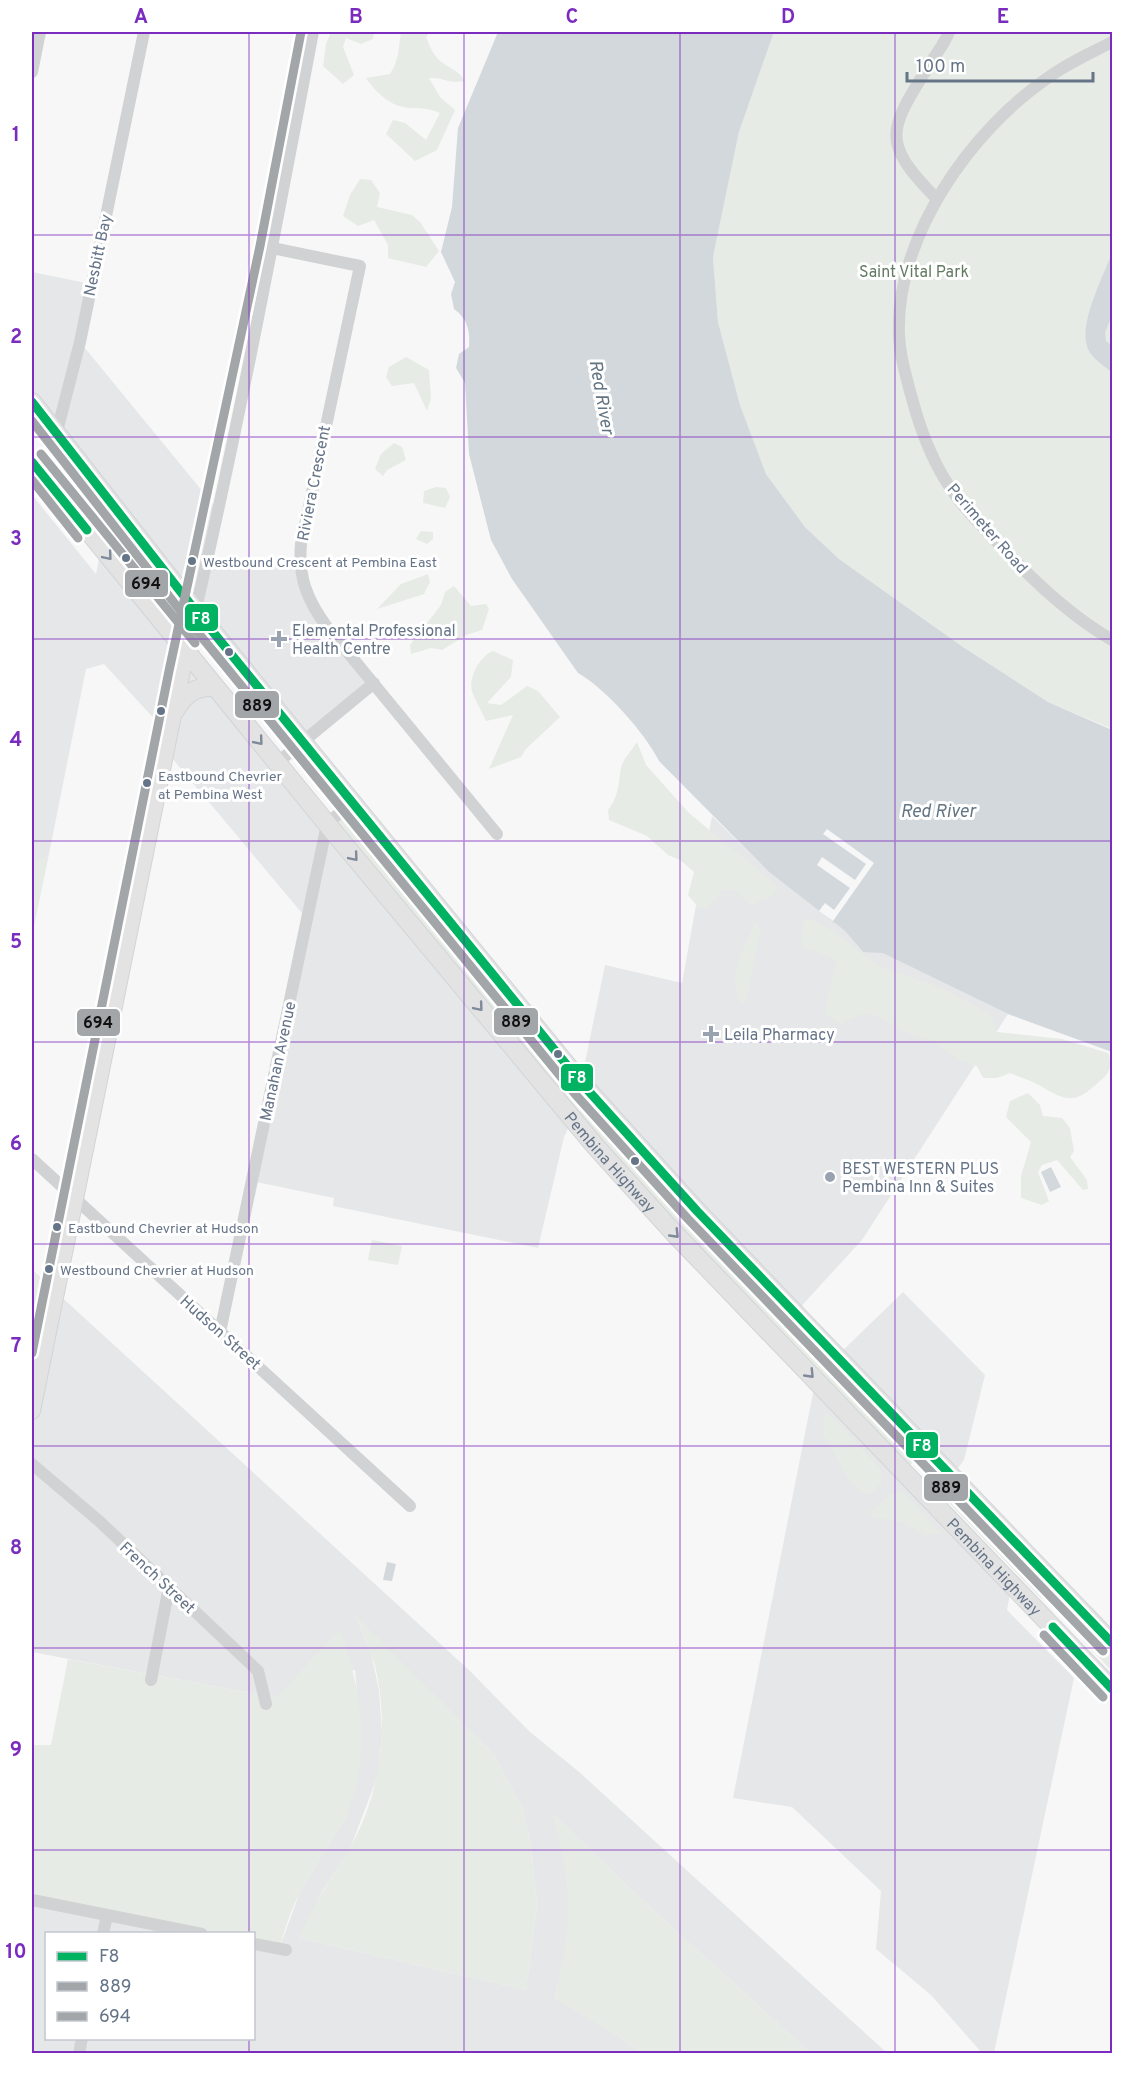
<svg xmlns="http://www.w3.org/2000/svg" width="1144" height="2085" viewBox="0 0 1144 2085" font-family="Overpass,sans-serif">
	<rect width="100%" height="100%" fill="#f7f7f7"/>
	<!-- built -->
	<path fill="#e6e7e8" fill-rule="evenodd" d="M 32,272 L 91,284 L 80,342 L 217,509 L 206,559 L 299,564 L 307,596 L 374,683 L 304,742 L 32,402 Z
		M 32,495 L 96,574 L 101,549 L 572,1120 L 564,1137 L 538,1248 L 333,1206 L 334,1198 L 252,1181 L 306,918 L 166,751 L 169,735 L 104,664 L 86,669 L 49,854 L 40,861 L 32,858 Z
		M 712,816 L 769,872 L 845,931 L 863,952 L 883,952 L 1008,1014 L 862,1240 L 795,1313 L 581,1082 L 605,965 L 682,983 Z
		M 56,1292 L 470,1671 L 530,1732 L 578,1771 L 887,2053 L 810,2053 L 641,1899 L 553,1814 L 564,1852 L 570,1911 L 568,1942 L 555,1998 L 622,2038 L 640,2053 L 32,2053 L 32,1900 L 201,1933 L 46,1934 L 46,2038 L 254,2038 L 254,1944 L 279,1949 L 300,1892 L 346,1816 L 357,1782 L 361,1741 L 355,1670 L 299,1675 L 276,1698 L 32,1652 L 32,1344 L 43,1354 ZM 356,1617 L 494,1755 L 523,1810 L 531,1845 L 537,1906 L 526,1990 L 299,1938 L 322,1892 L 350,1849 L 378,1775 L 382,1734 L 379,1690 L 371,1653 Z
		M 903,1292 L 985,1375 L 964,1460 L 952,1476 L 837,1356 Z
		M 815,1383 L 1011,1589 L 1007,1610 L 1074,1678 L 994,2053 L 982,2053 L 931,1995 L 876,1949 L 881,1891 L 792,1807 L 733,1798 Z"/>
	<!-- green -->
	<path fill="#e6ebe5" d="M 331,32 L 374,32 L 373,39 L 361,44 L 346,38 L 343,47 L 354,75 L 343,84 L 323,66 L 326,44 Z
		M 401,32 L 430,32 L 426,37 C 429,44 432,53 438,59 C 447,68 458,69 465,81 C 449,84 443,77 429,78 L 440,97 L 455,110 L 437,150 L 415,161 L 386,134 L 393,120 L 405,123 L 426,140 L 440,113 C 422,106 417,110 403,107 C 388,104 374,90 366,78 L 390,74 C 400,58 398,49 401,32 Z
		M 774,32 L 1112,32 L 1112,729 L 1048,702 L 963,647 L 839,559 L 805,527 L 766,474 L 740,405 L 718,322 L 713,257 L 739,132 Z
		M 360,179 L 371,180 L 380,193 L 377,207 L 412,215 L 420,222 L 439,251 L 426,267 L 388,258 L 388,245 L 374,220 L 358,226 L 343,216 L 350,195 Z
		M 406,357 L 429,370 L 431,398 L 427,411 L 414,383 L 392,386 L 386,377 L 389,367 Z
		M 394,443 L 402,447 L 406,460 L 387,470 L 383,476 L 375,469 L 381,454 Z
		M 58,455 L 174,601 L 171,603 L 58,482 L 55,468 Z
		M 436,487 L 446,488 L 450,497 L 445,508 L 423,503 L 424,491 Z
		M 421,531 L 433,532 L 433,539 L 427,544 L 416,539 Z
		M 428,574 L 430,582 L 424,594 L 377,609 L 401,584 Z
		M 454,586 L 471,606 L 486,604 L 489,609 L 482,630 L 466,635 L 442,650 L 431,648 L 411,654 L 410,645 L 441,605 L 445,592 Z
		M 493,651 L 513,660 L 511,677 L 487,703 L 501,705 L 527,686 L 538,691 L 560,717 L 526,749 L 521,757 L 489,769 L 513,715 L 486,721 C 483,714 473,696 472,691 C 468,677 481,655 493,651 Z
		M 637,742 L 646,765 L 689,813 L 778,887 L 773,896 L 761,900 L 754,906 L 733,890 L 722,890 L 707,909 L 698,907 L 688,895 L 694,872 L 680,860 L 668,855 L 647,836 L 609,820 L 608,810 C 619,796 618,785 621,768 C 623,759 632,750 637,742 Z
		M 352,802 L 581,1082 L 926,1449 L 903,1472 L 650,1207 L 326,825 Z
		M 49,854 L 32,936 L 32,858 L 40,860 Z
		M 808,918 L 835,932 L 878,966 L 944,989 L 991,1015 L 997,1032 L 1062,1039 L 1108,1053 C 1113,1065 1110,1073 1100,1081 C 1078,1101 1070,1104 1044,1088 C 1034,1081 1021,1078 1010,1073 L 997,1078 L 983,1078 L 977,1066 C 959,1064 948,1050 932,1042 C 923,1038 914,1036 905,1032 C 879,1019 872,1004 842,1024 L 824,1014 L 837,960 L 801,945 L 803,923 Z
		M 757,921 L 760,932 L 746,1002 L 740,1003 C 726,977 745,944 757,921 Z
		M 1028,1093 L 1040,1105 L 1043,1116 L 1062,1118 L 1070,1128 L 1074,1151 L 1070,1157 L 1087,1180 L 1088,1189 L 1083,1190 L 1057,1160 L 1042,1165 L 1038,1172 L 1049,1201 L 1042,1205 L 1021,1198 L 1021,1176 L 1031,1142 L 1006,1117 L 1010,1101 Z
		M 372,1240 L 402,1246 L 398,1265 L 368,1260 Z
		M 32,1269 L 56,1292 L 43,1354 L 32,1344 Z
		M 828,1413 L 881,1469 L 882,1482 L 872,1493 L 864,1494 L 849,1480 L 823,1434 L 825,1415 Z
		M 927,1475 L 935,1480 L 993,1538 L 1037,1576 L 1054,1596 L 1055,1604 L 1041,1598 L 925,1478 Z
		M 898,1492 L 904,1493 L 940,1533 L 926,1535 L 902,1522 L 872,1517 L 872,1512 L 890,1494 Z
		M 355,1615 L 494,1755 L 523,1810 L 531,1845 L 537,1906 L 526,1990 L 299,1938 C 311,1907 331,1880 348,1851 C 379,1799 389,1734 377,1675 C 373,1654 363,1634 355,1615 Z
		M 1080,1627 L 1088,1630 L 1112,1655 L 1112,1671 L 1083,1641 L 1077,1630 Z
		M 340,1629 C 361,1688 373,1758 345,1818 C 333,1844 313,1867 300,1893 C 290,1911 285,1930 279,1949 L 254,1944 L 254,1934 L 201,1933 L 32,1900 L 32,1745 L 51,1745 L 68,1659 L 276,1698 Z
		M 552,1813 L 641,1899 L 810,2053 L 640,2053 L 622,2038 L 555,1999 C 572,1924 574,1887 552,1813 Z"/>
	<!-- water -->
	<path fill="#d3d8dc" d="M 498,32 L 774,32 L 739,132 L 713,257 L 718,322 L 740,405 L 766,474 L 805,527 L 839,559 L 963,647 L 1048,702 L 1112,730 L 1112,1052 L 1008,1014 L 883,953 L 863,952 L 845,931 L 769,872 L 659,761 C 645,733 605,688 578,673 L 512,579 L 491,540 L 469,454 L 465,383 L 456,368 L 459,354 L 469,347 C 470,331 468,319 454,309 L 451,294 L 455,282 L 441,252 L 452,207 L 458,128 Z
		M 1112,252 L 1112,315 L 1105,333 L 1106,341 L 1112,346 L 1112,373 C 1106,367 1096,361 1091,354 C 1073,331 1104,277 1112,252 Z
		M 1051,1167 L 1061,1187 L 1050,1192 L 1041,1172 Z
		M 387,1562 L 396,1564 L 392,1581 L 383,1580 Z"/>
	<!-- pier -->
	<path fill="#f7f7f7" d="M 827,829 L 874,863 L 833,921 L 819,911 L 825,903 L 834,910 L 850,888 L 817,865 L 822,857 L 855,880 L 866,864 L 823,834 Z"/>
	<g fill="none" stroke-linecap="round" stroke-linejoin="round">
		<!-- secondary casing -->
		<g stroke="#d2d4d6" stroke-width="18">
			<path id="secondary" d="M 32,1411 L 186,651"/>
		</g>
		<!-- primary casing -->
		<g stroke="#d2d4d6" stroke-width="20">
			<g id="primary">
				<path d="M 32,402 L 195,610 L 584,1086 L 697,1211 L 1112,1643"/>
				<path id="s1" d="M 32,462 L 327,824 L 596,1147 L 674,1233 L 1112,1689"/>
				<path d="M 174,712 C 184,695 194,686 214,687"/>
			</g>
		</g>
		<!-- street -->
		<path stroke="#d1d2d3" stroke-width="12" d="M 1112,42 C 1091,53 1068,63 1049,77 C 971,130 895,237 899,335 C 900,357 907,380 913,402 C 922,435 935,468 956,496 C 968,513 984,528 998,543 C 1032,580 1069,615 1112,640
			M 32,72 L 40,32
			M 936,198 C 881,142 888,131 928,67 C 935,55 944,45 949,32
			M 272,248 L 360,266 L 301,544 C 298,577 307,600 327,627 L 497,834
			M 45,478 L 80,342 L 144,32
			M 186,651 C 235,446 274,238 313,32
			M 277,763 L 374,683
			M 32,1159 L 410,1506
			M 220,1332 L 327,824 L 352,802
			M 32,1464 L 99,1521 L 258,1671 L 266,1704
			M 151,1680 L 169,1587
			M 32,1900 L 202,1934
			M 103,1934 L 107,1915
			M 254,1944 L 286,1950
			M 79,2054 L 82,2038"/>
		<!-- secondary -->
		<use href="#secondary" stroke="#e3e3e4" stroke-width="16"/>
		<!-- primary -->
		<use href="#primary" stroke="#e3e3e4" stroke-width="18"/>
		<!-- bus-1 casing -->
		<g stroke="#fff" stroke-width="14">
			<path id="bus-1" d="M 32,402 L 195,610 L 584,1086 L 697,1211 L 1112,1643
				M 32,462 L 87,530
				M 1053,1627 L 1112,1689"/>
		</g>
		<!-- bus-2 casing -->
		<g stroke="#fff" stroke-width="14">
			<path id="bus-2" d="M 32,421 L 186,618 L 575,1094 L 688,1219 L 1103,1651
				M 32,480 L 78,538
				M 1044,1635 L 1103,1697"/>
		</g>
		<!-- bus-3 casing -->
		<g stroke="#fff" stroke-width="14">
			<path id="bus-3" d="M 41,454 L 195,643
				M 32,1353 L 169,671 L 260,246 L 301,32"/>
		</g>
		<!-- bus-1 -->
		<use href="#bus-1" stroke="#00b262" stroke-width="9"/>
		<!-- bus-2 -->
		<use href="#bus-2" stroke="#a3a6a8" stroke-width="9"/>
		<!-- bus-3 -->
		<use href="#bus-3" stroke="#a3a6a8" stroke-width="9"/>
	</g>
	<!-- one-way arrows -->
	<defs><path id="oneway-chevron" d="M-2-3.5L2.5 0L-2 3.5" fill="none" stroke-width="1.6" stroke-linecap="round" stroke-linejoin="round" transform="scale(1.5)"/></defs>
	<g stroke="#7f8a9a">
		<use href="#oneway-chevron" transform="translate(108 556) rotate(50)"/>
		<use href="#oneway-chevron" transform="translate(259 741) rotate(50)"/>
		<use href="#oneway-chevron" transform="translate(354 857) rotate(50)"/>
		<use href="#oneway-chevron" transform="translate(479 1007) rotate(50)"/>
		<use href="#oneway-chevron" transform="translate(675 1234) rotate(46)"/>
		<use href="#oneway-chevron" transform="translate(810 1374) rotate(46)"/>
	</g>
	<!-- grid -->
	<path fill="none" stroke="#7b2cbf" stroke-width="1.5" stroke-opacity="0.55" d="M 249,32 L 249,1934M 464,32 L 464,2054M 680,32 L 680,2054M 895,32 L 895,2054M 32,235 L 1112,235M 32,437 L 1112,437M 32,639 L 1112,639M 32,841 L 1112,841M 32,1042 L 1112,1042M 32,1244 L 1112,1244M 32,1446 L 1112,1446M 32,1648 L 1112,1648M 32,1850 L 1112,1850M 249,2038 L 249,2054"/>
	<!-- markers -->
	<g fill="#667488" stroke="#fff" stroke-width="2">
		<circle cx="126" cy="558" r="5"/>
		<circle cx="192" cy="561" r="5"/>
		<circle cx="229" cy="652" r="5"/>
		<circle cx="161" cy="711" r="5"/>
		<circle cx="147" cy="783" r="5"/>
		<circle cx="558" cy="1054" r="5"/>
		<circle cx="635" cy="1161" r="5"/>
		<circle cx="57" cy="1227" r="5"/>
		<circle cx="49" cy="1269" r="5"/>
	</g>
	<g fill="#99a2af" stroke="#fff" stroke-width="2">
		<path d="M276 630h6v6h6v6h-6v6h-6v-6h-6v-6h6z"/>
		<path d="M708 1025h6v6h6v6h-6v6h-6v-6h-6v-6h6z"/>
		<circle cx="830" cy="1177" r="6"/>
	</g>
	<g text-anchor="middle" stroke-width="6" stroke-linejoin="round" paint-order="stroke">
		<!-- bus labels -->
		<g font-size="14" fill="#667488" stroke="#fff" text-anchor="start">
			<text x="203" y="567">Westbound Crescent at Pembina East</text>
			<text x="158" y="781">Eastbound Chevrier<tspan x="158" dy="18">at Pembina West</tspan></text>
			<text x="68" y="1233">Eastbound Chevrier at Hudson</text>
			<text x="60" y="1275">Westbound Chevrier at Hudson</text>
		</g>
		<!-- street labels -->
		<g font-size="16" fill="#667488" stroke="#fff">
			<text transform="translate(97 255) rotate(-78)" y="6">Nesbitt Bay</text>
			<text transform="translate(313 483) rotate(-79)" y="6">Riviera Crescent</text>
			<text transform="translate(988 528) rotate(49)" y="6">Perimeter Road</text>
			<text transform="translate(277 1061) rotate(-78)" y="6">Manahan Avenue</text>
			<text dy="6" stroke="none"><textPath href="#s1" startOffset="908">Pembina Highway</textPath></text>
			<text transform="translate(221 1332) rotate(42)" y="6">Hudson Street</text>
			<text dy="6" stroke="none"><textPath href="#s1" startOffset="1466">Pembina Highway</textPath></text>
			<text transform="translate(158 1577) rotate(43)" y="6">French Street</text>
		</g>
		<!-- park labels -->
		<g font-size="16" fill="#637a62" stroke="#fff">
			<text x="914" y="277">Saint Vital Park</text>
		</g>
		<!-- poi labels -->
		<g font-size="16" fill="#667488" stroke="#fff" text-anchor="start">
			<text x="292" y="636">Elemental Professional<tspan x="292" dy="18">Health Centre</tspan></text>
			<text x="724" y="1040">Leila Pharmacy</text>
			<text x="842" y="1174">BEST WESTERN PLUS<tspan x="842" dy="18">Pembina Inn &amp; Suites</tspan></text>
		</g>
		<!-- water labels -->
		<g font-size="18" font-style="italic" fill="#637583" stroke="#fff">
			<text transform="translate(602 397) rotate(80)" y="6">Red River</text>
			<text x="938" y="817">Red River</text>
		</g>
	</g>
	<g stroke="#fff" stroke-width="2">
		<rect x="124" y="569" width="45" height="29" rx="6" fill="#a3a6a8"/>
		<rect x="184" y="603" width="35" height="29" rx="6" fill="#00b262"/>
		<rect x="234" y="690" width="46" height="29" rx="6" fill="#a3a6a8"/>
		<rect x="493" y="1007" width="46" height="29" rx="6" fill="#a3a6a8"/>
		<rect x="76" y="1008" width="45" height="29" rx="6" fill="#a3a6a8"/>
		<rect x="560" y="1063" width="34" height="29" rx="6" fill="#00b262"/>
		<rect x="905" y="1431" width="34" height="28" rx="6" fill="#00b262"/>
		<rect x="923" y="1473" width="46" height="29" rx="6" fill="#a3a6a8"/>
	</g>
	<g font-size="16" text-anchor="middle" font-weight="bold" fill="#fff">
		<text x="201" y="624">F8</text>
		<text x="577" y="1083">F8</text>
		<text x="922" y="1451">F8</text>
	</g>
	<g font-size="16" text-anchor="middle" font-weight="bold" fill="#111">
		<text x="146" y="589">694</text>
		<text x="257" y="711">889</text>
		<text x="516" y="1027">889</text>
		<text x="98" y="1028">694</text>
		<text x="946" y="1493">889</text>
	</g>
	<!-- border -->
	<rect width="1144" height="2085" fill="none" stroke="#ffffff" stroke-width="66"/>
	<!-- legend -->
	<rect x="45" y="1932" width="210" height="108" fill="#ffffff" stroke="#c2c7cf" stroke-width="1.5"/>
	<rect x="57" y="1952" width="30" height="9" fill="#00b262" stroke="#c2c7cf" stroke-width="1.5"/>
	<text x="99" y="1962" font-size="18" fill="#667488">F8</text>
	<rect x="57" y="1982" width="30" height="9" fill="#a3a6a8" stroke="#c2c7cf" stroke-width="1.5"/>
	<text x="99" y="1992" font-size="18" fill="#667488">889</text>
	<rect x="57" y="2012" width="30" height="9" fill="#a3a6a8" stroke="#c2c7cf" stroke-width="1.5"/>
	<text x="99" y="2022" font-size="18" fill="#667488">694</text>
	<!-- scale -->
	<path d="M907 72v9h186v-9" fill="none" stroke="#667488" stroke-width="3"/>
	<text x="916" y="72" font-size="18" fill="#667488" stroke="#ffffff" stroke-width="4.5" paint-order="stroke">100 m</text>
	<rect x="33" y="33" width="1078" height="2019" fill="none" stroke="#7b2cbf" stroke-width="2"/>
	<g font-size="20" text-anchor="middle" font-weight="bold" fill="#7b2cbf">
		<text x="141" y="23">A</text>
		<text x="356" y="23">B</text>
		<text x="572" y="23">C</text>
		<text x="788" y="23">D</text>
		<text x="1003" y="23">E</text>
		<text x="16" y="141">1</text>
		<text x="16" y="343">2</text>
		<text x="16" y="545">3</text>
		<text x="16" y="746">4</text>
		<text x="16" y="948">5</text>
		<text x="16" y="1150">6</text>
		<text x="16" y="1352">7</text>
		<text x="16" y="1554">8</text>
		<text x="16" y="1756">9</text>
		<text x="16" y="1958">10</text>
	</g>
</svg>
